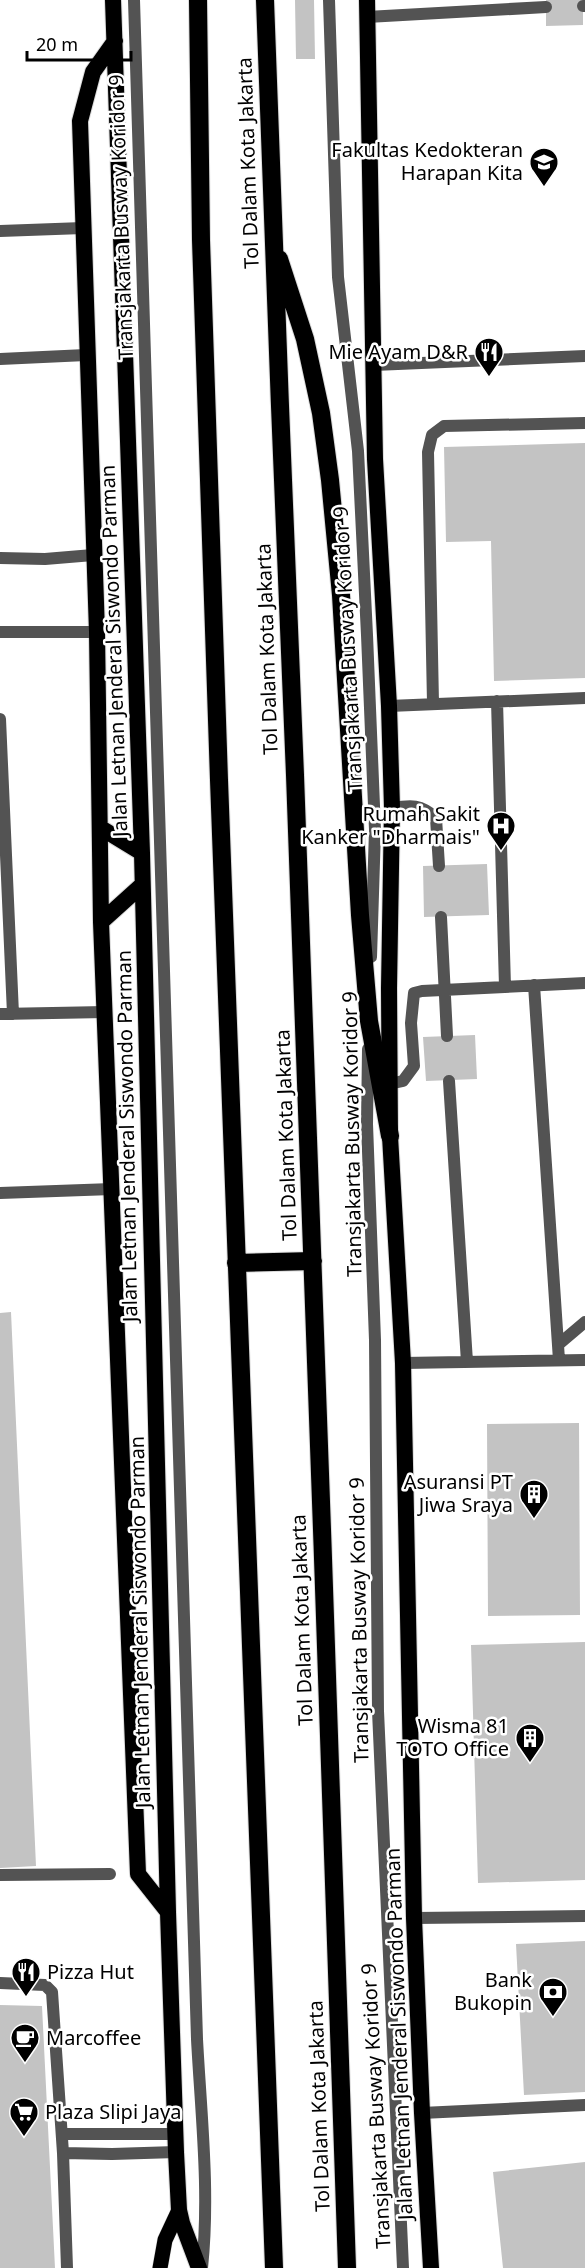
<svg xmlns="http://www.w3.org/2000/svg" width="585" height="2268" viewBox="0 0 585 2268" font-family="'Noto Sans',sans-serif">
	<rect width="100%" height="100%" fill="#fff"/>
	<!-- building -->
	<path fill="#c3c3c3" d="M 295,0 L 314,0 L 315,59 L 296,59 Z
		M 546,0 L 583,0 L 583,25 L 546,26 Z
		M 585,443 L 585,678 L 494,681 L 491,541 L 446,542 L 444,447 Z
		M 487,864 L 489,915 L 424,917 L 423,866 Z
		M 475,1035 L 477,1079 L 426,1081 L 423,1037 Z
		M 11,1312 L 36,1866 L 0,1868 L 0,1313 Z
		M 579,1423 L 580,1615 L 488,1616 L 487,1424 Z
		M 585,1642 L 585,1880 L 478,1883 L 471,1645 Z
		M 585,1941 L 585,2092 L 524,2095 L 516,1944 Z
		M 0,2005 L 42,2006 L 55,2268 L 0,2268 Z
		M 585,2162 L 585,2268 L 503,2268 L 493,2172 Z"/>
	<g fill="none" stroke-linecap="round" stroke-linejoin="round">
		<!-- primary casing -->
		<g stroke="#dbdbdb" stroke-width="16">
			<path id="primary" d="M 160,2268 L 165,2240 L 179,2210"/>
		</g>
		<!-- trunk casing -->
		<g stroke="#dbdbdb" stroke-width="18">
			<path id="trunk" d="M 113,0 L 142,853 L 168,1912 L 176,2152 L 179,2210 L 182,2223 L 199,2268
				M 367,0 L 375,459 L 389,706 L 392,808 L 389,988 L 390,1136 L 403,1363 L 414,1918 L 422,2113 L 431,2268
				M 115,41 L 93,72 L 80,121 L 97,632 L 101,922 L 138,1874 L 168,1912
				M 101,828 L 142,853
				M 101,922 L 142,885"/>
		</g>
		<!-- motorway casing -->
		<g stroke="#dbdbdb" stroke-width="20">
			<path id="motorway" d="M 198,0 L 201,240 L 219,780 L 274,2268
				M 265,0 C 273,258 285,517 295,775 C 314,1273 330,1770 347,2268
				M 279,259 L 305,339 L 321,413 L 330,480 L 341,595 L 360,915 L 369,1021 L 390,1136
				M 236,1263 L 313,1261"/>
		</g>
		<!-- service -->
		<path stroke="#535353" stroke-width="12" d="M 134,0 L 197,2039 C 201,2115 210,2192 202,2268
			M 329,0 L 338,277 L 358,451 L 367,635 L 375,830 L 371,957
			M 583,6 L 585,6
			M 367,17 L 546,7
			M 0,231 L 83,228
			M 0,359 L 86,355
			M 0,632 L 97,632
			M 497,701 L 505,987
			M 433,703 L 428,452 L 432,435 L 444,426 L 585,423
			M 389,706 L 585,698
			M 0,719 L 13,1014
			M 392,808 C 411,805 421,804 436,818 L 439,866
			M 441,917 L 447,1036
			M 534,985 L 559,1360
			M 0,1014 L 105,1012
			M 368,1049 L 367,1124 L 375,1340 L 378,1711 L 403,2268
			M 449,1081 L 467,1362
			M 389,1084 L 403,1081 L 414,1066 L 411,1023 L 414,993 L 422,991 L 585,983
			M 559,1344 L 585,1322
			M 403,1363 L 585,1360
			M 414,1918 L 585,1916
			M 0,1983 L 45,1985 L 52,1992 L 63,2153 L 67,2268
			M 422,2113 L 585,2105
			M 62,2134 L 175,2134
			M 63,2153 L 112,2154 L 176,2152"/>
		<!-- minor -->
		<path stroke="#535353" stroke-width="12" d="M 374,365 L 585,356
			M 0,558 L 45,559 L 93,555
			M 0,1193 L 112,1189
			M 0,1875 L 110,1874"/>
		<!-- primary -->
		<use href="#primary" stroke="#000" stroke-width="15"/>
		<!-- trunk -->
		<use href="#trunk" stroke="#000" stroke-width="16"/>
		<!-- motorway -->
		<use href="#motorway" stroke="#000" stroke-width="18"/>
	</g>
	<!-- icons -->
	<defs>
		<g id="university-pin" transform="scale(1.5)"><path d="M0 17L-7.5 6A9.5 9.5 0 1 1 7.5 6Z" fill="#000" stroke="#fff"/><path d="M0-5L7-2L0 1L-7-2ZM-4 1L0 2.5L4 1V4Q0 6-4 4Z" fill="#fff"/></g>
		<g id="restaurant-pin" transform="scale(1.5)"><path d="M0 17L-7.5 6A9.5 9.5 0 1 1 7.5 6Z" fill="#000" stroke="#fff"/><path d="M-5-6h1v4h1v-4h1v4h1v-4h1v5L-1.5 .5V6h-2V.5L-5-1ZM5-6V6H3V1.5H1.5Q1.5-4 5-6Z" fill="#fff"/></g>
		<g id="hospital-pin" transform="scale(1.5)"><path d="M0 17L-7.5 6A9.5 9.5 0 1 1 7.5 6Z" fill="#000" stroke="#fff"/><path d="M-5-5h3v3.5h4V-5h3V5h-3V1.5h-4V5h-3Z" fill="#fff"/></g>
		<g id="building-pin" transform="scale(1.5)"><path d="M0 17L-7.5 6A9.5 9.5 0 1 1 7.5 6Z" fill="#000" stroke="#fff"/><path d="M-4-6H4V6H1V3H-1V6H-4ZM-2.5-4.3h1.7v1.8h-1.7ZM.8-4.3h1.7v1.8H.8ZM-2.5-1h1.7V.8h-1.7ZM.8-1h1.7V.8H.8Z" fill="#fff"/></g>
		<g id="bank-pin" transform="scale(1.5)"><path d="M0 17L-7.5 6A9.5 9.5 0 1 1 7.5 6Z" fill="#000" stroke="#fff"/><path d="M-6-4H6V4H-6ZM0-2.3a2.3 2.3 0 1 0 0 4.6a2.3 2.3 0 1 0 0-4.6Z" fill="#fff"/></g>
		<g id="cafe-pin" transform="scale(1.5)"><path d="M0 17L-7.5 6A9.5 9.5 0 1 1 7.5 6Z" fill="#000" stroke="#fff"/><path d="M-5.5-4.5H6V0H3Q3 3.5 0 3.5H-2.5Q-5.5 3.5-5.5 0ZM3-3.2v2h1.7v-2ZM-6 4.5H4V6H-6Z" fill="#fff"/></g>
		<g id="supermarket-pin" transform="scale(1.5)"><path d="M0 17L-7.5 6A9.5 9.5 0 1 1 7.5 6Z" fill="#000" stroke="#fff"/><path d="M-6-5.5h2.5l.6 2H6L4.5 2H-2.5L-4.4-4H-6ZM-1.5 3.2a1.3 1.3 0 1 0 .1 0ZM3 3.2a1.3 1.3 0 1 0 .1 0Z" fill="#fff"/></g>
	</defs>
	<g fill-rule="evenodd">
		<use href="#university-pin" x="544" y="162"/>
		<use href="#restaurant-pin" x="489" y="352"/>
		<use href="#hospital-pin" x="501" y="826"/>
		<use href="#building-pin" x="534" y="1494"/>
		<use href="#building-pin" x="530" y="1738"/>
		<use href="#restaurant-pin" x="26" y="1972"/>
		<use href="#bank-pin" x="553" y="1992"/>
		<use href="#cafe-pin" x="25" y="2038"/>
		<use href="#supermarket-pin" x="24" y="2112"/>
	</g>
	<g text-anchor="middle" stroke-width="5" stroke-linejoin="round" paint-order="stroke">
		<!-- poi labels -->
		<g font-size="20" fill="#000" stroke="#fff" text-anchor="end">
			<text x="523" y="157">Fakultas Kedokteran<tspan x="523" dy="23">Harapan Kita</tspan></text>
			<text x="468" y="359">Mie Ayam D&amp;R</text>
			<text x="480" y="821">Rumah Sakit<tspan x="480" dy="23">Kanker "Dharmais"</tspan></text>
			<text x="513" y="1489">Asuransi PT<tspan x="513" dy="23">Jiwa Sraya</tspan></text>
			<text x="509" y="1733">Wisma 81<tspan x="509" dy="23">TOTO Office</tspan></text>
			<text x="47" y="1979" text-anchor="start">Pizza Hut</text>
			<text x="532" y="1987">Bank<tspan x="532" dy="23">Bukopin</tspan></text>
			<text x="46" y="2045" text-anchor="start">Marcoffee</text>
			<text x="45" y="2119" text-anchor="start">Plaza Slipi Jaya</text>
		</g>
		<!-- street labels -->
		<g font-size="20" fill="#000" stroke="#fff">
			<text transform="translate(248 163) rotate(-92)" y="7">Tol Dalam Kota Jakarta</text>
			<text transform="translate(121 217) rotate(-92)" y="7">Transjakarta Busway Koridor 9</text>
			<text transform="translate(267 649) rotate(-92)" y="7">Tol Dalam Kota Jakarta</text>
			<text transform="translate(348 649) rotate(-93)" y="7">Transjakarta Busway Koridor 9</text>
			<text transform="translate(114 651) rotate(-92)" y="7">Jalan Letnan Jenderal Siswondo Parman</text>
			<text transform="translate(352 1134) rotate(-91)" y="7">Transjakarta Busway Koridor 9</text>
			<text transform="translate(286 1135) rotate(-92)" y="7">Tol Dalam Kota Jakarta</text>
			<text transform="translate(127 1136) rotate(-91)" y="7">Jalan Letnan Jenderal Siswondo Parman</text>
			<text transform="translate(302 1620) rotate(-92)" y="7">Tol Dalam Kota Jakarta</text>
			<text transform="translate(359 1620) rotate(-91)" y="7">Transjakarta Busway Koridor 9</text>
			<text transform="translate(140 1622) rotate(-91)" y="7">Jalan Letnan Jenderal Siswondo Parman</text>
			<text transform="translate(399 2034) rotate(-92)" y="7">Jalan Letnan Jenderal Siswondo Parman</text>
			<text transform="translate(319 2106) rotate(-92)" y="7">Tol Dalam Kota Jakarta</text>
			<text transform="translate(376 2106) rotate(-93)" y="7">Transjakarta Busway Koridor 9</text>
		</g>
	</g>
	<!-- scale -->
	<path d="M27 51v9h104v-9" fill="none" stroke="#000000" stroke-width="3"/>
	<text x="36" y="51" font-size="18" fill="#000000" stroke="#ffffff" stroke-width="4.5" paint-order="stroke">20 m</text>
</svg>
